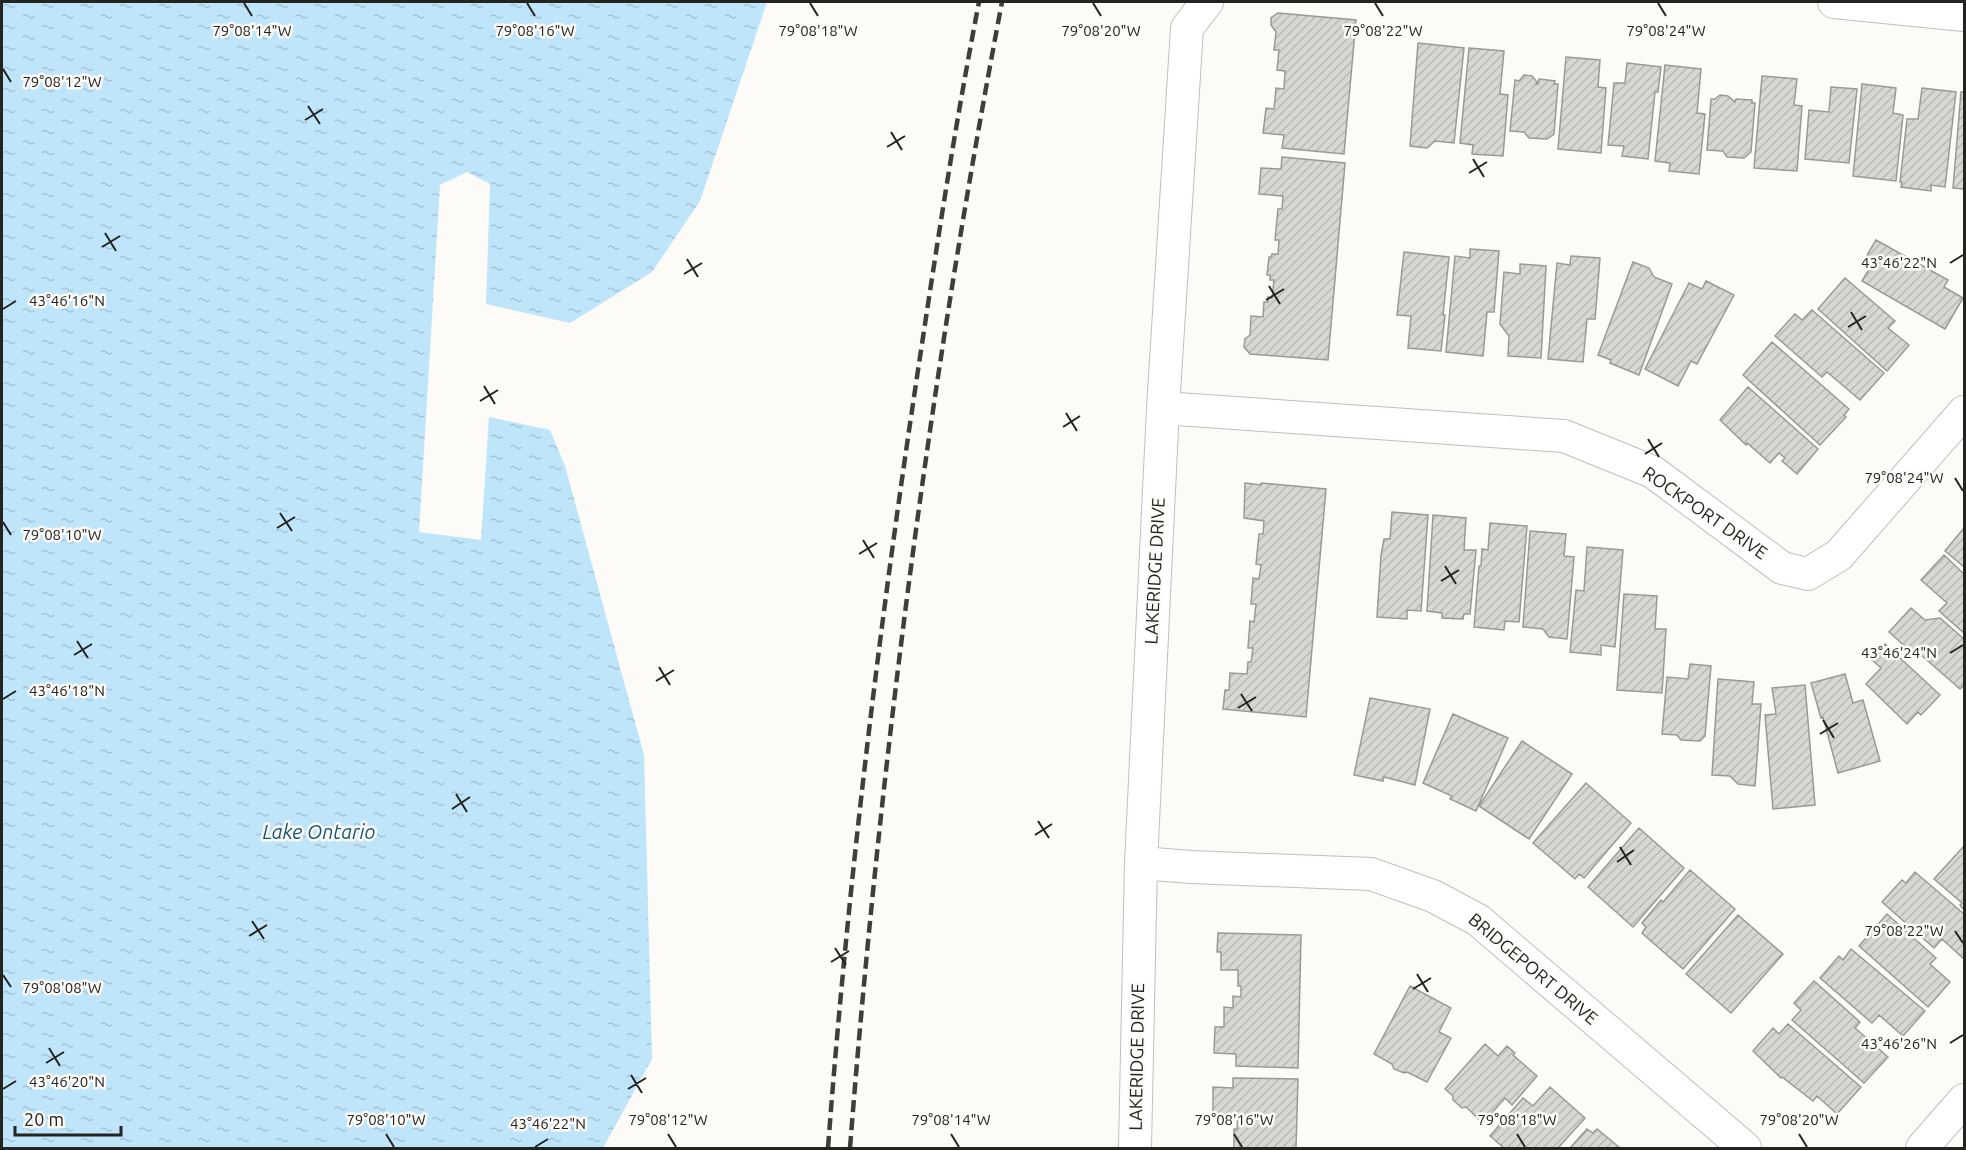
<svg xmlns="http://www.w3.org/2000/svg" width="1966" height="1150" viewBox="0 0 1966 1150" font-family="Ubuntu,sans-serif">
	<defs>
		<pattern id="water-ripples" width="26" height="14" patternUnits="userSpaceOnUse" patternTransform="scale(1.5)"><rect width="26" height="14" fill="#bfe5fa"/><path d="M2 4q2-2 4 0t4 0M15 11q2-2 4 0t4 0" fill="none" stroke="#a4c4d6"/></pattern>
		<pattern id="building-hatch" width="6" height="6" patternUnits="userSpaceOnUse" patternTransform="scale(1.5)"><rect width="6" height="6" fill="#d8d7d4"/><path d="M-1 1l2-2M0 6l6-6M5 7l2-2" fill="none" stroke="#b9b8b6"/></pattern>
	</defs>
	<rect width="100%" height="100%" fill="#fdfbf8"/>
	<!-- water -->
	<path fill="url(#water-ripples)" d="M 2,2 L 767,2 L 700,201 L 652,272 L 570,323 L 486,304 L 490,184 L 467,172 L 440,185 L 419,532 L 481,540 L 489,417 L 550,430 L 565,466 L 644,755 L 652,1059 L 603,1148 L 2,1148 Z"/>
	<!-- building -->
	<path fill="url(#building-hatch)" stroke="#9b9996" stroke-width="1.5" d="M 1278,13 L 1356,20 L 1344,154 L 1282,148 L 1284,135 L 1263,133 L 1266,108 L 1274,109 L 1276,88 L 1284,89 L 1285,71 L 1277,70 L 1279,50 L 1274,50 L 1276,32 L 1271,25 L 1271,18 Z
		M 1418,43 L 1464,48 L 1454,143 L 1435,141 L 1427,148 L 1410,146 Z
		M 1469,48 L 1504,51 L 1500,94 L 1508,95 L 1503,156 L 1472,154 L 1473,145 L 1460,143 Z
		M 1566,57 L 1600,60 L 1598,87 L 1606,88 L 1601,153 L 1558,149 Z
		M 1627,63 L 1661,67 L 1658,92 L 1655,92 L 1648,159 L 1622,156 L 1624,146 L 1608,145 L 1614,83 L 1625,83 Z
		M 1665,65 L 1701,69 L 1697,113 L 1705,114 L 1699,174 L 1669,171 L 1670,163 L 1655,161 Z
		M 1524,75 L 1532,76 L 1537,82 L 1536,84 L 1538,84 L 1539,79 L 1555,81 L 1554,84 L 1558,84 L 1554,134 L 1547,139 L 1529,138 L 1524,132 L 1510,131 L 1515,80 L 1519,81 Z
		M 1762,76 L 1797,79 L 1794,105 L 1802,106 L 1797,171 L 1754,168 Z
		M 1862,84 L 1896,88 L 1893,113 L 1903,115 L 1896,181 L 1853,176 Z
		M 1831,87 L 1857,89 L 1849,163 L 1805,159 L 1809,110 L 1829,112 Z
		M 1922,88 L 1956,92 L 1945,187 L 1931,185 L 1931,191 L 1901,187 L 1902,182 L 1900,182 L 1907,119 L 1918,119 Z
		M 1961,92 L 1964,92 L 1964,189 L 1953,188 Z
		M 1720,95 L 1728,96 L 1735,102 L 1736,99 L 1752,100 L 1752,103 L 1755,103 L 1751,152 L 1744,158 L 1727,157 L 1723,151 L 1707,150 L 1711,99 L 1715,99 Z
		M 1282,157 L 1345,163 L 1328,360 L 1250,354 L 1244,347 L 1245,339 L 1250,335 L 1251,316 L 1263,317 L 1264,302 L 1268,302 L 1268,297 L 1272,298 L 1274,280 L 1270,280 L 1270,275 L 1267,275 L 1269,257 L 1271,257 L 1272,254 L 1278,254 L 1279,240 L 1275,240 L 1278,209 L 1282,209 L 1283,196 L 1259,194 L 1261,168 L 1281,169 Z
		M 1876,240 L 1948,280 L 1944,287 L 1963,298 L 1945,329 L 1862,281 L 1871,266 L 1867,255 Z
		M 1470,249 L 1499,251 L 1494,312 L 1487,312 L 1483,356 L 1446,352 L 1455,256 L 1470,258 Z
		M 1404,252 L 1449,257 L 1443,315 L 1445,315 L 1441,351 L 1408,348 L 1411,316 L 1397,315 Z
		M 1571,256 L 1600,258 L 1595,319 L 1587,319 L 1583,362 L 1548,359 L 1557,263 L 1570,265 Z
		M 1633,262 L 1649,268 L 1654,277 L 1672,284 L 1639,375 L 1610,363 L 1611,360 L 1598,355 Z
		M 1520,264 L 1546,266 L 1541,358 L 1508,356 L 1509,336 L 1500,324 L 1504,272 L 1520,274 Z
		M 1845,278 L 1895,321 L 1888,328 L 1909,345 L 1887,371 L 1818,309 Z
		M 1706,281 L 1734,295 L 1697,364 L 1691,361 L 1678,386 L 1645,369 L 1689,283 L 1702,289 Z
		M 1812,310 L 1884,373 L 1860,400 L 1827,372 L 1822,377 L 1775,336 L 1795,314 L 1802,320 Z
		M 1772,342 L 1849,409 L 1844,415 L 1846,417 L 1820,445 L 1743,375 Z
		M 1748,387 L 1818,449 L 1797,474 L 1782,461 L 1785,458 L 1779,453 L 1770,463 L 1747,443 L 1746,445 L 1720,420 Z
		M 1245,483 L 1261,485 L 1261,483 L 1326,489 L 1306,717 L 1223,709 L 1225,690 L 1229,690 L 1230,673 L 1247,674 L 1248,662 L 1251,662 L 1253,648 L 1248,648 L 1250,621 L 1254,622 L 1256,604 L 1251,604 L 1253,578 L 1259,579 L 1261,565 L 1256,564 L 1259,534 L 1263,534 L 1264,521 L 1244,518 Z
		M 1392,512 L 1428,515 L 1421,611 L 1407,610 L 1407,619 L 1377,617 L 1381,555 L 1384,539 L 1390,539 Z
		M 1433,515 L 1466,518 L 1464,550 L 1476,550 L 1470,614 L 1464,614 L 1463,619 L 1442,618 L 1442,613 L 1427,611 Z
		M 1490,523 L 1527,526 L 1519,622 L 1505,621 L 1504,630 L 1474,627 L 1479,566 L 1481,566 L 1482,549 L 1488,550 Z
		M 1964,528 L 1964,567 L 1945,551 Z
		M 1530,531 L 1566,534 L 1564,556 L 1574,557 L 1567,639 L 1549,637 L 1543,629 L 1523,627 Z
		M 1587,547 L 1623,550 L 1615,647 L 1601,645 L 1601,655 L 1570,652 L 1576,590 L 1584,591 Z
		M 1944,555 L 1964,574 L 1964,633 L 1939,611 L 1947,603 L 1921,580 Z
		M 1624,594 L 1657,596 L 1655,629 L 1666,629 L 1662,693 L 1617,690 Z
		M 1911,608 L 1925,620 L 1940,618 L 1964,639 L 1964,685 L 1960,689 L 1921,655 L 1918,658 L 1889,632 Z
		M 1885,644 L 1940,695 L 1921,715 L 1918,712 L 1907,724 L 1866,684 L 1881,668 L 1871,659 Z
		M 1690,664 L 1711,666 L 1705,736 L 1700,741 L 1681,740 L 1677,735 L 1662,734 L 1667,677 L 1688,679 Z
		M 1845,674 L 1853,703 L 1863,700 L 1880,761 L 1838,773 L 1823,717 L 1821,718 L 1811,683 Z
		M 1718,679 L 1754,682 L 1752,704 L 1761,704 L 1755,786 L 1738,784 L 1730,776 L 1712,775 Z
		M 1805,685 L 1815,805 L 1773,809 L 1765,715 L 1776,714 L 1772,688 Z
		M 1370,698 L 1430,709 L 1415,785 L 1384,777 L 1383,781 L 1354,775 Z
		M 1453,714 L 1508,738 L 1476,811 L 1450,799 L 1452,796 L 1423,783 Z
		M 1522,741 L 1572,774 L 1529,839 L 1479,806 Z
		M 1586,783 L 1631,823 L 1584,878 L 1579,874 L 1575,879 L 1533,843 Z
		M 1639,828 L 1684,868 L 1633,927 L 1588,887 Z
		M 1963,847 L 1964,848 L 1964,910 L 1960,905 L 1962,903 L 1934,879 Z
		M 1690,870 L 1735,909 L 1683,969 L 1642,933 L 1646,927 L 1642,923 L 1661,900 L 1663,902 Z
		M 1915,872 L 1964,914 L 1964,959 L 1942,939 L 1934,948 L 1882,902 L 1902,880 L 1906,883 Z
		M 1887,914 L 1936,958 L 1930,964 L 1950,982 L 1928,1007 L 1859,946 Z
		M 1738,915 L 1783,954 L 1731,1013 L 1686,974 Z
		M 1218,933 L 1301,935 L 1298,1068 L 1236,1066 L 1236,1054 L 1214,1053 L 1215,1027 L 1224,1027 L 1224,1007 L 1233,1008 L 1233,996 L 1241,997 L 1241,986 L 1238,986 L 1238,970 L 1221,970 L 1221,952 L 1217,952 Z
		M 1851,949 L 1925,1011 L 1903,1036 L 1879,1015 L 1872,1023 L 1820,978 L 1839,956 L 1843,960 Z
		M 1814,981 L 1860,1022 L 1855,1028 L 1888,1057 L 1864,1083 L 1792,1020 L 1801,1010 L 1794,1003 Z
		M 1410,986 L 1451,1008 L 1439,1032 L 1451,1038 L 1427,1082 L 1407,1072 L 1404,1073 L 1394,1069 L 1392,1064 L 1374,1054 Z
		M 1788,1024 L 1861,1087 L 1837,1114 L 1817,1096 L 1813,1101 L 1782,1077 L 1781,1078 L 1753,1051 L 1773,1028 L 1779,1034 Z
		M 1485,1044 L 1498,1056 L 1507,1046 L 1515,1053 L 1513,1055 L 1537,1076 L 1512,1105 L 1505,1098 L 1483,1123 L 1466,1107 L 1462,1108 L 1453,1100 L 1453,1096 L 1445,1089 Z
		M 1233,1078 L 1298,1079 L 1296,1148 L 1234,1148 L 1234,1129 L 1237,1129 L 1238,1115 L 1213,1115 L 1213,1087 L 1233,1088 Z
		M 1550,1087 L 1585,1118 L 1558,1148 L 1504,1148 L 1490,1136 L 1523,1098 L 1533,1106 Z
		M 1587,1129 L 1593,1133 L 1597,1129 L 1620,1148 L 1570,1148 Z"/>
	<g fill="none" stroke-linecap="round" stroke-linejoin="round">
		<!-- minor casing -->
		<g stroke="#c1bfbd" stroke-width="34">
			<path id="minor" d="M 1834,2 L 1964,15
				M 1163,408 L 1564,436 L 1653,472 L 1782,568 L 1808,574 L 1839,555 L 1964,412
				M 1141,863 L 1191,867 L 1371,874 L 1433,896 L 1478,920 L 1745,1148
				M 1135,1148 L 1141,863 L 1163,408 L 1187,28 L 1207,2
				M 1922,1148 L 1964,1100"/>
		</g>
		<!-- minor -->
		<use href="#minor" stroke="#fff" stroke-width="32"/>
		<!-- rail -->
		<path stroke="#3e3e3c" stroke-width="4.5" stroke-dasharray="12 6" stroke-linecap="butt" d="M 828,1148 C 848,883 880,620 920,357 C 938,238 956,120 979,2
			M 850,1148 C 880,764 930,380 1002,2"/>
	</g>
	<!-- ticks -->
	<path fill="none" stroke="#232322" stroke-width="2" d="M 244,3 L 252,16M 527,3 L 535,16M 810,3 L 818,16M 1093,3 L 1101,16M 1375,3 L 1383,16M 1658,3 L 1666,16M 3,69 L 11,82M 308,106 L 320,124M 305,120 L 323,109M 891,132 L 902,150M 887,147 L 905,136M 1473,159 L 1484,177M 1469,173 L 1487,162M 105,233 L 116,251M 102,247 L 120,236M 687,259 L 698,277M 1950,263 L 1963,255M 684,274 L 702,263M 1269,286 L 1280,304M 1266,300 L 1284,289M 3,309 L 16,301M 1851,312 L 1862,330M 1848,327 L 1866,316M 484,386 L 495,404M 480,401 L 498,390M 1066,413 L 1077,431M 1063,427 L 1080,416M 1648,439 L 1659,457M 1645,454 L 1662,443M 1955,478 L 1963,491M 280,513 L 292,531M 3,522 L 11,535M 277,528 L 295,517M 863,540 L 874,558M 859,554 L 877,543M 1445,566 L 1456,584M 1441,581 L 1459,570M 77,641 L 88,658M 1950,653 L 1963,645M 74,655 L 92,644M 659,667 L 670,685M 656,681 L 674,670M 1241,694 L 1252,711M 3,699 L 16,691M 1238,708 L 1256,697M 1823,720 L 1834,738M 1820,734 L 1838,723M 456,794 L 467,812M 452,809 L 470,797M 1038,821 L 1049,838M 1035,835 L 1052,824M 1620,847 L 1631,865M 1617,862 L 1634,850M 252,921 L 264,939M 1955,931 L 1963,943M 249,936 L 267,925M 835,948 L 846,965M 831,962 L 849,951M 1417,974 L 1428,992M 3,975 L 11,987M 1413,989 L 1431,978M 1950,1043 L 1963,1035M 49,1048 L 60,1066M 46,1063 L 64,1052M 631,1075 L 642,1093M 3,1089 L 16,1081M 628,1089 L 646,1078M 386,1134 L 394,1147M 668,1134 L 676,1147M 951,1134 L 959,1147M 1234,1134 L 1242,1147M 1517,1134 L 1525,1147M 1799,1134 L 1807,1147M 535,1147 L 548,1139"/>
	<g text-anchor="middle" stroke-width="5" stroke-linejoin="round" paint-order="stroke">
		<!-- street labels -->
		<g font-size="18" fill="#232322" stroke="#fdfbf8">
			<text transform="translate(1705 513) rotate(35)" y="6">ROCKPORT DRIVE</text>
			<text transform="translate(1155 571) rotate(-87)" y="6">LAKERIDGE DRIVE</text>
			<text transform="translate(1533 969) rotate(40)" y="6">BRIDGEPORT DRIVE</text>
			<text transform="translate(1137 1057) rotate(-89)" y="6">LAKERIDGE DRIVE</text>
		</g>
		<!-- water labels -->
		<g font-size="20" font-style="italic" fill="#175775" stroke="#fdfbf8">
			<text x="319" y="839">Lake Ontario</text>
		</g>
	</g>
	<g font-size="15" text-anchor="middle" fill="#232322" stroke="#fdfbf8" stroke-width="5" stroke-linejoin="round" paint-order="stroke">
		<text x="252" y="36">79°08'14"W</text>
		<text x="535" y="36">79°08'16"W</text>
		<text x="818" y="36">79°08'18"W</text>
		<text x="1101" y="36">79°08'20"W</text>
		<text x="1383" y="36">79°08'22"W</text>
		<text x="1666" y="36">79°08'24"W</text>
		<text x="62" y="87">79°08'12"W</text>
		<text x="1899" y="268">43°46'22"N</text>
		<text x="67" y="306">43°46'16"N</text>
		<text x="1904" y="483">79°08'24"W</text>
		<text x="62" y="540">79°08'10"W</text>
		<text x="1899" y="658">43°46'24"N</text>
		<text x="67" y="696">43°46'18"N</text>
		<text x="1904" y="936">79°08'22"W</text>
		<text x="62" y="993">79°08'08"W</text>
		<text x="1899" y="1049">43°46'26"N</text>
		<text x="67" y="1087">43°46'20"N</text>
		<text x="386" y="1125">79°08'10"W</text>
		<text x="668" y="1125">79°08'12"W</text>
		<text x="951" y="1125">79°08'14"W</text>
		<text x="1234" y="1125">79°08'16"W</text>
		<text x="1517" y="1125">79°08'18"W</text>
		<text x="1799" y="1125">79°08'20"W</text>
		<text x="548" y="1129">43°46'22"N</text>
	</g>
	<!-- border -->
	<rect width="1966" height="1150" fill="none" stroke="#232322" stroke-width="6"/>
	<!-- scale -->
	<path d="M15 1126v9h106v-9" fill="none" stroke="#232322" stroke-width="3"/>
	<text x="24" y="1126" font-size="18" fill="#232322" stroke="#fdfbf8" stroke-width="4.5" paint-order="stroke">20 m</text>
</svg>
